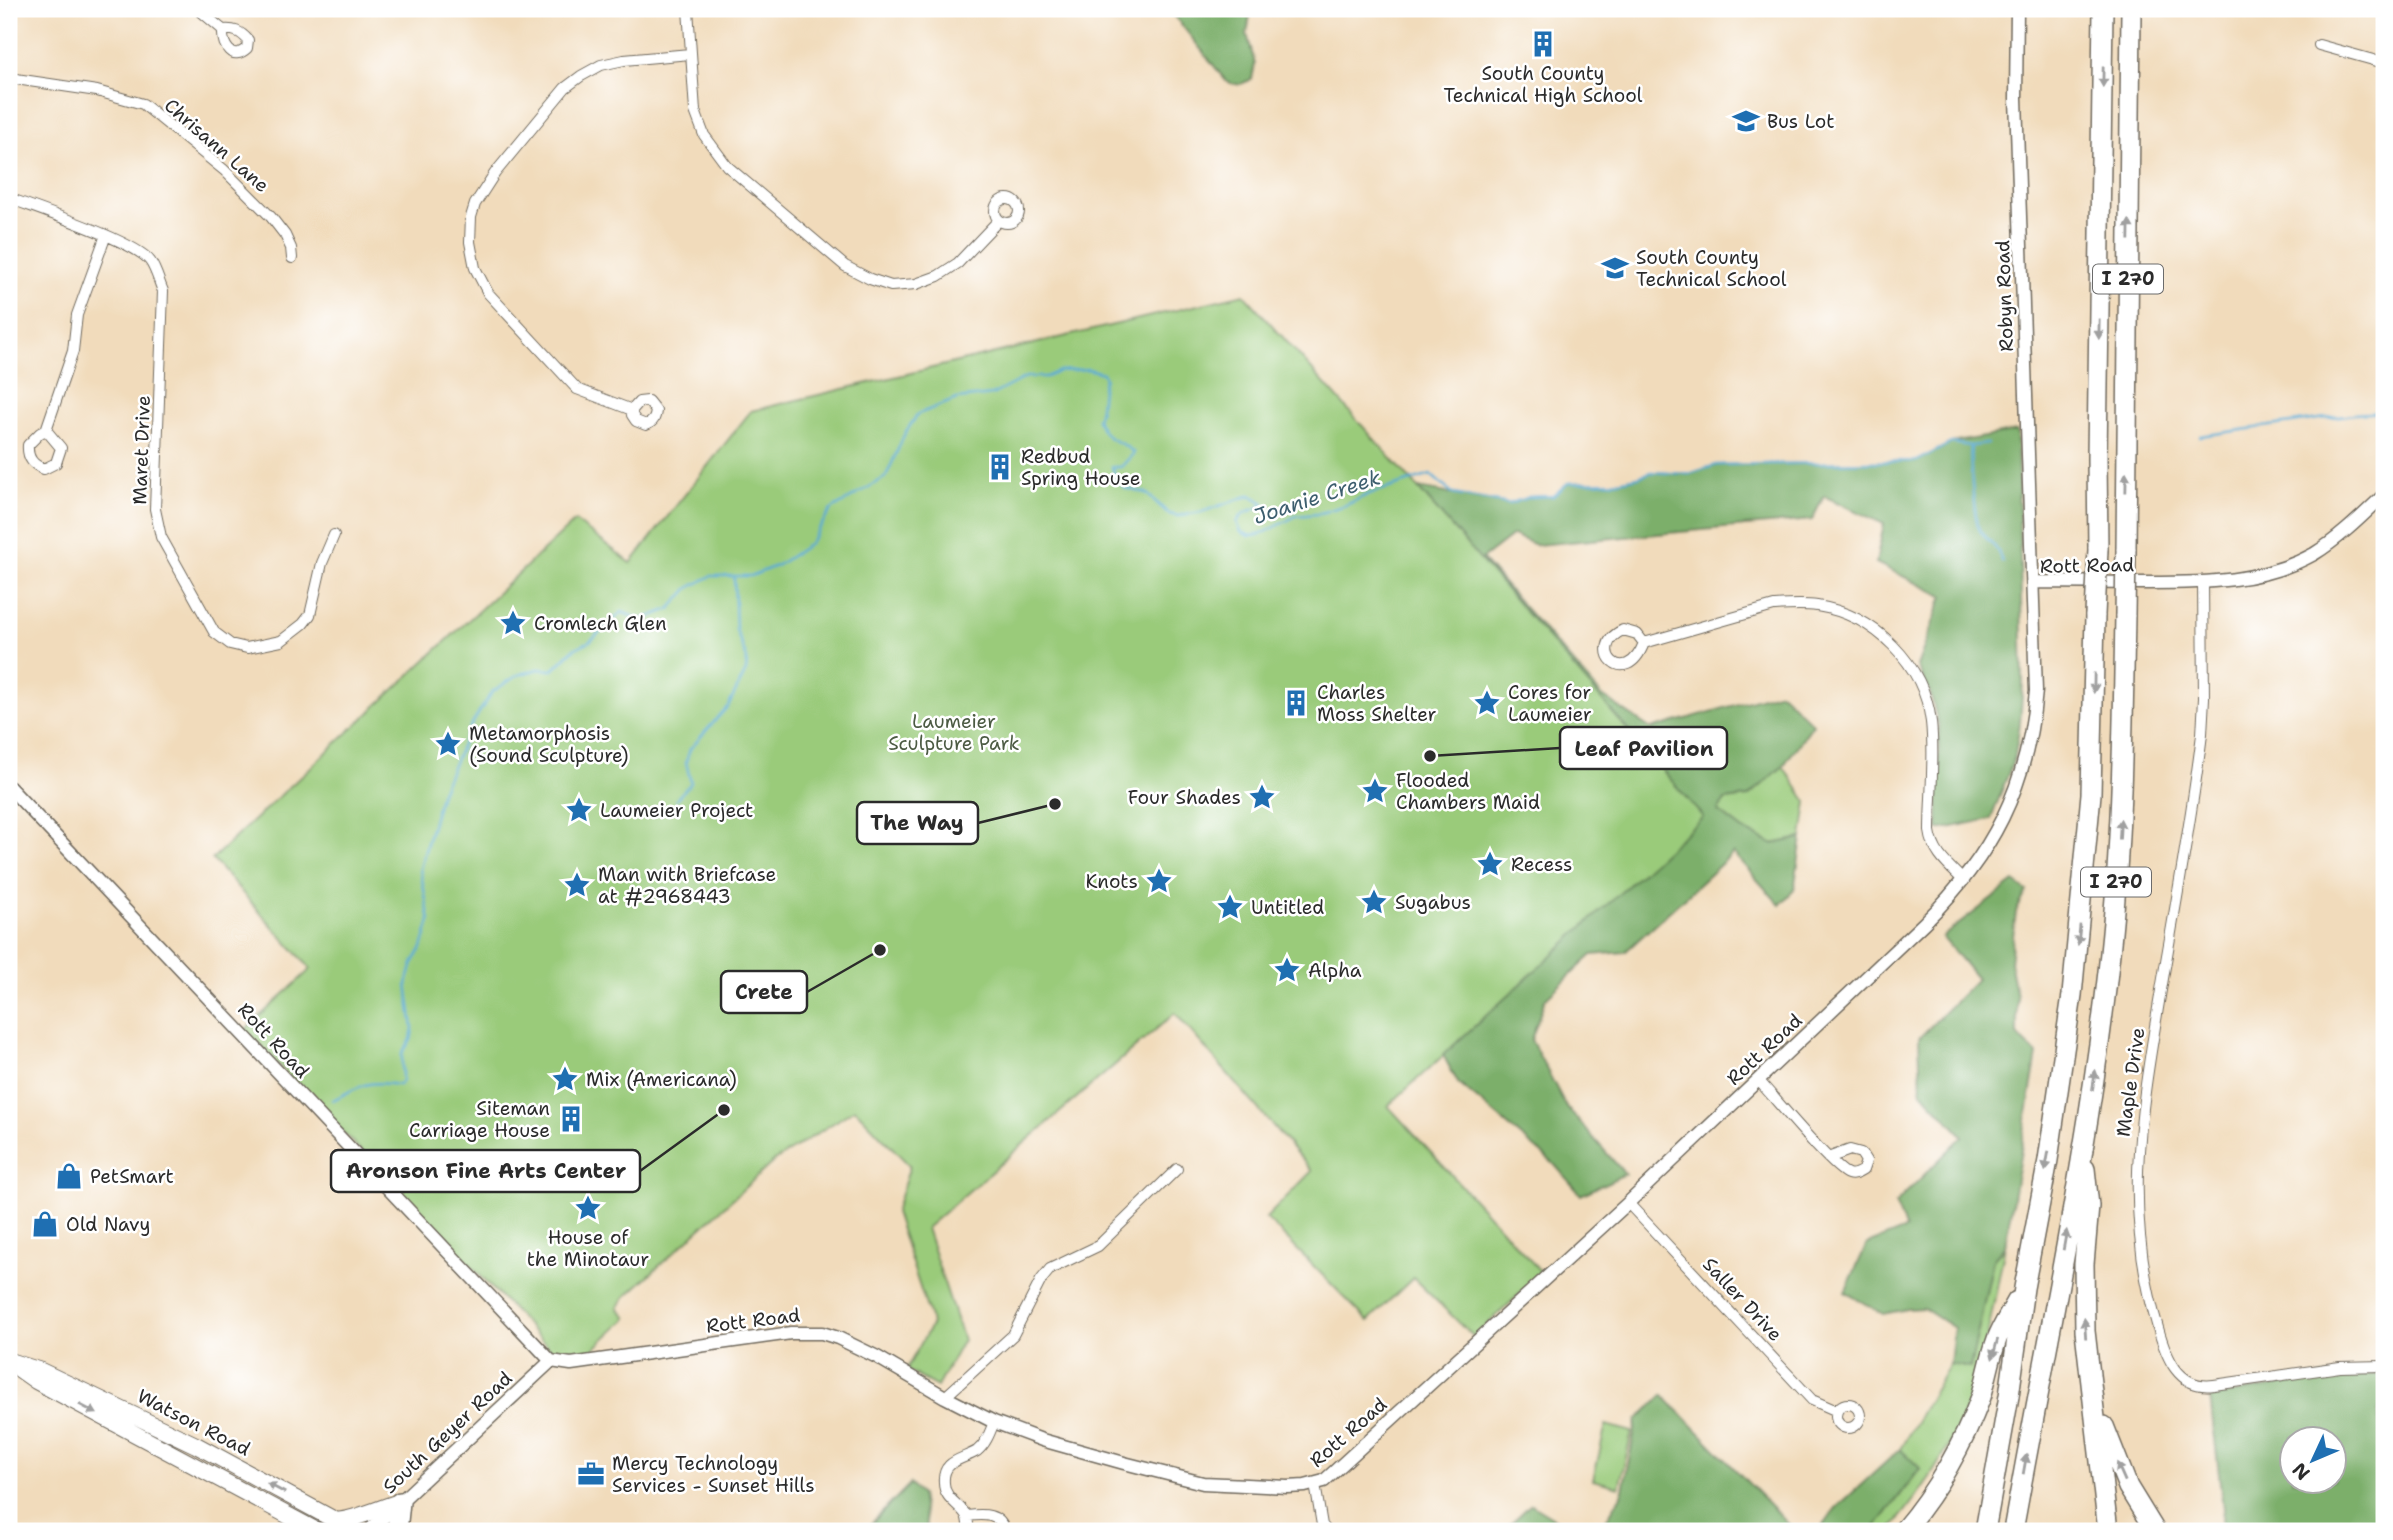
<svg xmlns="http://www.w3.org/2000/svg" width="2393" height="1540" viewBox="0 0 2393 1540" font-family="'Shantell Sans',sans-serif">
	<rect width="100%" height="100%" fill="#fff"/>
	<filter id="ink" filterUnits="userSpaceOnUse"><feTurbulence type="fractalNoise" baseFrequency=".0143" numOctaves="2"/><feDisplacementMap in="SourceGraphic" scale="14" xChannelSelector="R" yChannelSelector="G"/><feConvolveMatrix kernelMatrix="1 2 1 2 8 2 1 2 1" color-interpolation-filters="sRGB"/></filter>
	<filter id="wash" filterUnits="userSpaceOnUse"><feTurbulence type="fractalNoise" baseFrequency=".00686" numOctaves="4" result="noise"/><feDisplacementMap in="SourceGraphic" scale="28" xChannelSelector="R" yChannelSelector="G"/><feGaussianBlur stdDeviation="1.57" result="paint"/><feColorMatrix in="noise" values="0 0 0 0 0 0 0 0 0 0 0 0 0 0 0 0 0 1.4 0 .05"/><feComposite in="paint" operator="in"/></filter>
	<g filter="url(#wash)">
		<rect width="100%" height="100%" fill="#f1dbbb"/>
		<!-- green -->
		<path fill="#9acb7a" stroke="#627b52" stroke-width="2" d="M 1244,294 L 1418,488 L 1704,817 L 1388,1106 L 1542,1273 L 1474,1337 L 1413,1278 L 1368,1321 L 1266,1218 L 1312,1171 L 1175,1013 L 926,1228 L 963,1340 L 937,1387 L 906,1370 L 932,1324 L 895,1212 L 910,1166 L 855,1109 L 773,1162 L 625,1297 L 618,1308 L 627,1318 L 586,1356 L 563,1356 L 553,1352 L 245,1030 L 311,969 L 212,859 L 575,521 L 631,563 L 751,411 Z
			M 1783,766 L 1807,802 L 1802,838 L 1772,844 L 1743,830 L 1718,811 L 1725,800 L 1748,797 Z
			M 2005,1246 C 1996,1290 1989,1335 1977,1378 C 1960,1435 1927,1487 1889,1531 L 1873,1531 L 1920,1469 L 1900,1449 L 1950,1364 L 1970,1368 L 1993,1260 Z
			M 1606,1425 L 1632,1432 L 1619,1487 L 1593,1480 Z"/>
		<!-- forest -->
		<path fill="#7baf6a" stroke="#536d4a" stroke-width="2" fill-rule="evenodd" d="M 1169,9 L 1251,9 L 1247,34 L 1255,64 L 1252,79 C 1242,84 1236,87 1226,81 Z
			M 2017,431 L 2023,683 L 2020,723 L 2015,756 L 1991,819 L 1938,830 L 1939,727 L 1930,692 L 1917,666 L 1943,596 L 1876,563 L 1884,524 L 1824,496 L 1812,520 L 1536,545 L 1513,535 L 1482,559 L 1601,695 L 1651,729 L 1780,692 L 1813,724 L 1783,766 L 1748,797 L 1725,800 L 1718,811 L 1743,830 L 1772,844 L 1802,838 L 1794,890 L 1780,905 L 1733,853 L 1625,952 L 1592,955 L 1545,999 L 1531,1040 L 1567,1108 L 1625,1174 L 1581,1195 L 1554,1164 L 1458,1083 L 1443,1055 L 1703,817 L 1418,488 L 1509,504 L 1529,497 L 1553,496 L 1568,483 L 1613,482 L 1638,477 L 1651,472 L 1689,474 L 1716,465 L 1917,461 L 1951,443 Z
			M 2014,882 L 2027,891 L 2016,912 L 2010,962 L 2017,997 L 2017,1035 L 2037,1054 L 2005,1246 L 1993,1260 L 1970,1368 L 1950,1364 L 1954,1328 L 1923,1308 L 1908,1309 L 1883,1314 L 1845,1292 L 1867,1244 L 1906,1229 L 1895,1204 L 1963,1136 L 1921,1091 L 1919,1038 L 1977,979 L 1942,937 Z
			M 2384,1374 L 2384,1402 L 2378,1412 L 2384,1447 L 2384,1531 L 2221,1531 L 2223,1509 L 2210,1397 L 2329,1376 ZM 2334,1438 L 2334,1480 L 2292,1480 L 2292,1438 Z
			M 1663,1395 L 1795,1531 L 1599,1531 L 1622,1494 L 1637,1420 Z
			M 1900,1449 L 1920,1468 L 1873,1531 L 1819,1531 L 1836,1508 Z
			M 910,1484 L 921,1495 L 927,1531 L 864,1531 Z
			M 1531,1504 L 1575,1531 L 1503,1531 Z"/>
		<g fill="none" stroke-linecap="round" stroke-linejoin="round">
			<!-- stream -->
			<path stroke="#58aad3" stroke-width="2.5" d="M 2200,436 L 2354,414 L 2384,412
				M 1971,446 C 1969,458 1974,520 1980,530 C 1989,543 1997,544 2002,562
				M 676,799 L 691,783 L 686,762 L 690,749 L 729,705 L 746,671 L 747,659 L 736,630 L 734,576
				M 333,1100 C 362,1085 366,1080 399,1085 L 402,1081 L 402,1053 L 411,1040 L 413,1028 L 407,984 L 413,963 L 422,948 L 430,921 L 420,869 L 441,792 L 470,727 L 492,692 L 518,675 L 538,669 L 553,670 L 574,649 L 590,641 L 622,612 L 641,620 L 670,609 L 689,588 L 711,576 L 751,576 L 778,565 L 809,544 L 831,510 L 886,477 L 905,433 L 918,414 L 957,399 L 992,395 L 1026,377 L 1046,377 L 1060,371 L 1088,369 L 1103,373 L 1105,378 C 1099,392 1103,405 1097,419 C 1109,447 1117,436 1134,453 L 1121,467 L 1112,467 L 1116,477 L 1124,488 L 1146,493 L 1169,514 L 1178,516 L 1201,512 L 1251,495 L 1264,503 C 1255,513 1245,507 1237,522 L 1241,532 L 1250,536 L 1260,535 L 1296,516 L 1317,514 L 1346,505 L 1369,494 L 1431,475 L 1453,494 L 1509,504 L 1529,497 L 1553,496 L 1568,483 L 1613,482 L 1638,477 L 1651,472 L 1689,474 L 1716,465 L 1917,461 L 1951,443 L 1971,446 L 1987,444"/>
		</g>
	</g>
	<g filter="url(#ink)">
		<g fill="none" stroke-linecap="round" stroke-linejoin="round">
			<!-- minor casing -->
			<g stroke="#70695d" stroke-width="12">
				<path id="minor" d="M 198,9 L 223,30 C 234,29 240,31 248,40 L 247,48 C 232,62 222,46 223,30
					M 688,9 L 695,111 L 704,135 L 727,166 L 845,266 L 870,279 L 891,286 L 916,284 L 938,276 L 958,263 L 998,221
					M 2319,45 L 2384,63
					M 9,78 L 97,91 L 143,104 L 224,170 L 271,217 L 285,235 L 291,248 L 292,258
					M 9,198 C 37,209 135,241 150,261 C 156,269 159,282 163,291 L 155,509 L 161,537 L 214,632 L 230,644 L 247,648 L 281,641 L 303,624 L 310,615 L 322,563 L 334,535
					M995 211a12 12 0 1 1 24 0a12 12 0 1 1-24 0Z
					M 632,410 L 639,402 L 648,401 L 656,411 C 655,419 653,422 646,425 L 636,421 L 632,415 L 632,410 L 577,389 L 488,293 L 475,268 L 470,242 L 471,217 L 475,204 L 495,173 L 565,88 L 581,76 L 601,65 L 624,60 L 690,54
					M 46,430 L 61,448 L 56,463 L 44,469 C 33,465 27,458 28,445 L 40,433 L 46,430 L 73,351 L 77,315 L 106,235
					M 2203,582 L 2204,698 L 2202,734 C 2191,824 2174,913 2159,1002 C 2140,1117 2123,1212 2158,1328 C 2166,1356 2178,1390 2214,1385 L 2340,1367 L 2384,1366
					M 1644,643 L 1637,634 L 1623,630 C 1585,647 1625,692 1644,643 L 1774,606 C 1789,605 1803,604 1817,606 C 1875,615 1924,664 1931,722 C 1935,758 1930,795 1930,831 C 1933,854 1948,865 1964,881
					M 1759,1081 C 1774,1097 1833,1169 1848,1174 C 1854,1176 1858,1173 1863,1170 L 1866,1161 L 1861,1153 L 1850,1150 L 1828,1158
					M 1628,1203 L 1812,1400 L 1837,1411
					M 945,1397 L 1013,1335 L 1041,1280 L 1050,1269 L 1098,1246 L 1177,1169
					M1836 1416a12 12 0 1 1 24 0a12 12 0 1 1-24 0Z
					M 1315,1484 L 1322,1525 L 1327,1531
					M 967,1516 C 984,1514 999,1513 1005,1531
					M 969,1531 C 968,1526 968,1519 966,1515 C 959,1504 944,1498 944,1483 C 942,1460 962,1460 977,1451 C 986,1444 990,1432 994,1422"/>
			</g>
			<!-- tertiary casing -->
			<g stroke="#70695d" stroke-width="15">
				<path id="tertiary" d="M 2033,582 C 2069,582 2105,583 2141,583 C 2200,583 2260,584 2314,554 C 2340,538 2362,516 2384,495
					M 9,787 L 551,1361 L 571,1364 L 791,1333 L 822,1333 L 838,1338 L 877,1357 L 945,1397 L 994,1422 L 1042,1440 L 1124,1463 L 1203,1483 L 1288,1487 L 1305,1486 L 1324,1481 L 1628,1203 L 1924,923 C 1992,856 2028,787 2036,691 L 2016,98 L 2017,9
					M 369,1531 L 551,1361"/>
			</g>
			<!-- primary casing -->
			<g stroke="#70695d" stroke-width="18">
				<path id="primary" d="M 9,1361 L 41,1371 L 196,1445 L 355,1531
					M 19,1369 L 36,1381 L 317,1531
					M 336,1521 C 358,1519 379,1508 400,1502"/>
			</g>
			<!-- motorway casing -->
			<g stroke="#70695d" stroke-width="22">
				<path id="motorway" d="M 2098,549 L 2097,459 L 2103,9
					M 2126,550 L 2131,9
					M 2085,1169 L 2089,1206 L 2084,1264 L 2085,1331 L 2108,1531
					M 2104,1426 L 2128,1487 L 2155,1531
					M 397,1531 L 400,1502
					M 1903,1531 C 1936,1492 1963,1445 1981,1397 C 1987,1378 1990,1358 1997,1339 C 2002,1326 2010,1314 2017,1301
					M 1985,1531 L 2009,1396 L 2024,1288 L 2048,1160 L 2072,995 L 2091,794 L 2095,615
					M 2013,1531 C 2047,1339 2090,1147 2110,953 C 2122,840 2123,728 2125,615"/>
			</g>
			<!-- minor -->
			<use href="#minor" stroke="#fff" stroke-width="10"/>
			<!-- tertiary -->
			<use href="#tertiary" stroke="#fff" stroke-width="12"/>
			<!-- primary -->
			<use href="#primary" stroke="#fff" stroke-width="16"/>
			<!-- motorway -->
			<use href="#motorway" stroke="#fff" stroke-width="19"/>
			<!-- motorway-bridge casing -->
			<g stroke="#70695d" stroke-width="22" stroke-linecap="butt">
				<path id="motorway-bridge" d="M 2095,615 L 2098,549
					M 2125,615 L 2126,550"/>
			</g>
			<!-- motorway-bridge -->
			<use href="#motorway-bridge" stroke="#fff" stroke-width="19"/>
		</g>
		<!-- one-way arrows -->
		<defs><path id="oneway-solid" d="M-6-.8H1V-3.2L6.5 0L1 3.2V.8H-6Z" transform="scale(1.75)"/></defs>
		<g fill="#a0a0a0">
			<use href="#oneway-solid" transform="translate(2103 77) rotate(91)"/>
			<use href="#oneway-solid" transform="translate(2129 230) rotate(-89)"/>
			<use href="#oneway-solid" transform="translate(2099 329) rotate(91)"/>
			<use href="#oneway-solid" transform="translate(2126 482) rotate(-89)"/>
			<use href="#oneway-solid" transform="translate(2094 683) rotate(91)"/>
			<use href="#oneway-solid" transform="translate(2120 829) rotate(-87)"/>
			<use href="#oneway-solid" transform="translate(2079 935) rotate(96)"/>
			<use href="#oneway-solid" transform="translate(2094 1080) rotate(-81)"/>
			<use href="#oneway-solid" transform="translate(2047 1161) rotate(100)"/>
			<use href="#oneway-solid" transform="translate(2065 1240) rotate(-80)"/>
			<use href="#oneway-solid" transform="translate(2085 1328) rotate(-94)"/>
			<use href="#oneway-solid" transform="translate(1995 1349) rotate(105)"/>
			<use href="#oneway-solid" transform="translate(88 1409) rotate(28)"/>
			<use href="#oneway-solid" transform="translate(2025 1464) rotate(-80)"/>
			<use href="#oneway-solid" transform="translate(2121 1472) rotate(-114)"/>
			<use href="#oneway-solid" transform="translate(276 1488) rotate(-152)"/>
		</g>
	</g>
	<!-- icons -->
	<defs>
		<g id="building-bare" transform="scale(2.1)"><path d="M-4-6H4V6H1V3H-1V6H-4ZM-2.5-4.3h1.7v1.8h-1.7ZM.8-4.3h1.7v1.8H.8ZM-2.5-1h1.7V.8h-1.7ZM.8-1h1.7V.8H.8Z" fill="#1f6fb2" stroke="#fff" stroke-width="2.5" paint-order="stroke"/></g>
		<g id="school-bare" transform="scale(2.1)"><path d="M0-5L7-2L0 1L-7-2ZM-4 1L0 2.5L4 1V4Q0 6-4 4Z" fill="#1f6fb2" stroke="#fff" stroke-width="2.5" paint-order="stroke"/></g>
		<g id="sight-bare" transform="scale(2.1)"><path d="M0-6L1.8-2.2L6-1.7L2.9 1.2L3.7 5.4L0 3.3L-3.7 5.4L-2.9 1.2L-6-1.7L-1.8-2.2Z" fill="#1f6fb2" stroke="#fff" stroke-width="2.5" paint-order="stroke"/></g>
		<g id="shop-bare" transform="scale(2.1)"><path d="M-5-2.5h2.3a2.7 3.5 0 0 1 5.4 0H5L5.5 6h-11ZM-1.5-2.5h3a1.5 2.3 0 0 0-3 0Z" fill="#1f6fb2" stroke="#fff" stroke-width="2.5" paint-order="stroke"/></g>
		<g id="office-bare" transform="scale(2.1)"><path d="M-6-3h4V-5.5h4V-3h4V5H-6ZM-1-4.5V-3h2v-1.5ZM-6 0V1H6V0Z" fill="#1f6fb2" stroke="#fff" stroke-width="2.5" paint-order="stroke"/></g>
	</defs>
	<g fill-rule="evenodd">
		<use href="#building-bare" x="1543" y="44"/>
		<use href="#school-bare" x="1746" y="121"/>
		<use href="#school-bare" x="1615" y="268"/>
		<use href="#building-bare" x="1000" y="467"/>
		<use href="#sight-bare" x="513" y="623"/>
		<use href="#building-bare" x="1296" y="703"/>
		<use href="#sight-bare" x="1487" y="703"/>
		<use href="#sight-bare" x="448" y="744"/>
		<use href="#sight-bare" x="1375" y="791"/>
		<use href="#sight-bare" x="1262" y="797"/>
		<use href="#sight-bare" x="579" y="810"/>
		<use href="#sight-bare" x="1490" y="864"/>
		<use href="#sight-bare" x="1159" y="881"/>
		<use href="#sight-bare" x="577" y="885"/>
		<use href="#sight-bare" x="1374" y="902"/>
		<use href="#sight-bare" x="1230" y="907"/>
		<use href="#sight-bare" x="1287" y="970"/>
		<use href="#sight-bare" x="565" y="1079"/>
		<use href="#building-bare" x="571" y="1119"/>
		<use href="#shop-bare" x="69" y="1176"/>
		<use href="#sight-bare" x="588" y="1208"/>
		<use href="#shop-bare" x="45" y="1224"/>
		<use href="#office-bare" x="591" y="1474"/>
	</g>
	<g text-anchor="middle" stroke-width="5" stroke-linejoin="round" paint-order="stroke">
		<!-- shield labels -->
		<g fill="#fff" stroke="#6b6b6b" stroke-width="2">
			<rect x="2093" y="264.5" width="70" height="29" rx="5"/>
			<rect x="2081" y="867.5" width="70" height="29" rx="5"/>
		</g>
		<g font-size="18" font-weight="bold" fill="#2b2b2b">
			<text x="2128" y="285">I 270</text>
			<text x="2116" y="888">I 270</text>
		</g>
		<!-- poi labels -->
		<g font-size="19" fill="#2b2b2b" stroke="#fff" text-anchor="start">
			<text x="1543" y="80" text-anchor="middle">South County<tspan x="1543" dy="22">Technical High School</tspan></text>
			<text x="1767" y="128">Bus Lot</text>
			<text x="1636" y="264">South County<tspan x="1636" dy="22">Technical School</tspan></text>
			<text x="1021" y="463">Redbud<tspan x="1021" dy="22">Spring House</tspan></text>
			<text x="534" y="630">Cromlech Glen</text>
			<text x="1317" y="699">Charles<tspan x="1317" dy="22">Moss Shelter</tspan></text>
			<text x="1508" y="699">Cores for<tspan x="1508" dy="22">Laumeier</tspan></text>
			<text x="469" y="740">Metamorphosis<tspan x="469" dy="22">(Sound Sculpture)</tspan></text>
			<text x="1396" y="787">Flooded<tspan x="1396" dy="22">Chambers Maid</tspan></text>
			<text x="1241" y="804" text-anchor="end">Four Shades</text>
			<text x="600" y="817">Laumeier Project</text>
			<text x="1511" y="871">Recess</text>
			<text x="598" y="881">Man with Briefcase<tspan x="598" dy="22">at #2968443</tspan></text>
			<text x="1138" y="888" text-anchor="end">Knots</text>
			<text x="1395" y="909">Sugabus</text>
			<text x="1251" y="914">Untitled</text>
			<text x="1308" y="977">Alpha</text>
			<text x="586" y="1086">Mix (Americana)</text>
			<text x="550" y="1115" text-anchor="end">Siteman<tspan x="550" dy="22">Carriage House</tspan></text>
			<text x="90" y="1183">PetSmart</text>
			<text x="66" y="1231">Old Navy</text>
			<text x="588" y="1244" text-anchor="middle">House of<tspan x="588" dy="22">the Minotaur</tspan></text>
			<text x="612" y="1470">Mercy Technology<tspan x="612" dy="22">Services - Sunset Hills</tspan></text>
		</g>
		<!-- street labels -->
		<g font-size="19" fill="#2b2b2b" stroke="#fff">
			<text transform="translate(217 145) rotate(41)" y="7">Chrisann Lane</text>
			<text transform="translate(2004 296) rotate(-92)" y="7">Robyn Road</text>
			<text transform="translate(141 450) rotate(-88)" y="7">Maret Drive</text>
			<text transform="translate(2087 565) rotate(-1)" y="7">Rott Road</text>
			<text transform="translate(274 1040) rotate(47)" y="7">Rott Road</text>
			<text transform="translate(1764 1049) rotate(-43)" y="7">Rott Road</text>
			<text transform="translate(2130 1082) rotate(-82)" y="7">Maple Drive</text>
			<text transform="translate(1743 1299) rotate(47)" y="7">Saller Drive</text>
			<text transform="translate(753 1320) rotate(-7)" y="7">Rott Road</text>
			<text transform="translate(194 1422) rotate(27)" y="7">Watson Road</text>
			<text transform="translate(447 1432) rotate(-43)" y="7">South Geyer Road</text>
			<text transform="translate(1348 1432) rotate(-41)" y="7">Rott Road</text>
		</g>
		<!-- park labels -->
		<g font-size="19" fill="#4c5b43" stroke="#fff">
			<text x="954" y="728">Laumeier<tspan x="954" dy="22">Sculpture Park</tspan></text>
		</g>
		<!-- water labels -->
		<g font-size="21" font-style="italic" fill="#3d5e6e" stroke="#fff">
			<text transform="translate(1317 497) rotate(-18)" y="7">Joanie Creek</text>
		</g>
	</g>
	<!-- callouts -->
	<path fill="none" stroke="#2b2b2b" stroke-width="2.5" d="M1430 756L1560 748M1055 804L978 823M880 950L807 992M724 1110L640 1171"/>
	<g fill="#2b2b2b" stroke="#fff" stroke-width="2.5">
		<circle cx="1430" cy="756" r="7"/>
		<circle cx="1055" cy="804" r="7"/>
		<circle cx="880" cy="950" r="7"/>
		<circle cx="724" cy="1110" r="7"/>
	</g>
	<g fill="#fff" stroke="#2b2b2b" stroke-width="2.5">
		<rect x="1560" y="727" width="167" height="42" rx="7"/>
		<rect x="857" y="802" width="121" height="42" rx="7"/>
		<rect x="721" y="971" width="86" height="42" rx="7"/>
		<rect x="331" y="1150" width="309" height="42" rx="7"/>
	</g>
	<g font-size="21" text-anchor="middle" font-weight="bold" fill="#2b2b2b">
		<text x="1644" y="756">Leaf Pavilion</text>
		<text x="917" y="830">The Way</text>
		<text x="764" y="999">Crete</text>
		<text x="486" y="1178">Aronson Fine Arts Center</text>
	</g>
	<!-- margin -->
	<rect width="2393" height="1540" fill="none" stroke="#fff" stroke-width="35"/>
	<!-- north arrow -->
	<g transform="translate(2313 1460) rotate(226)"><circle r="33" fill="#ffffff" stroke="#aaaaaa" stroke-width="2"/>
	<path d="M0-5L12 26L0 18L-12 26Z" fill="#1f6fb2"/>
	<text y="-10" font-size="19" font-weight="bold" text-anchor="middle" fill="#2b2b2b">N</text>
	</g>
</svg>
